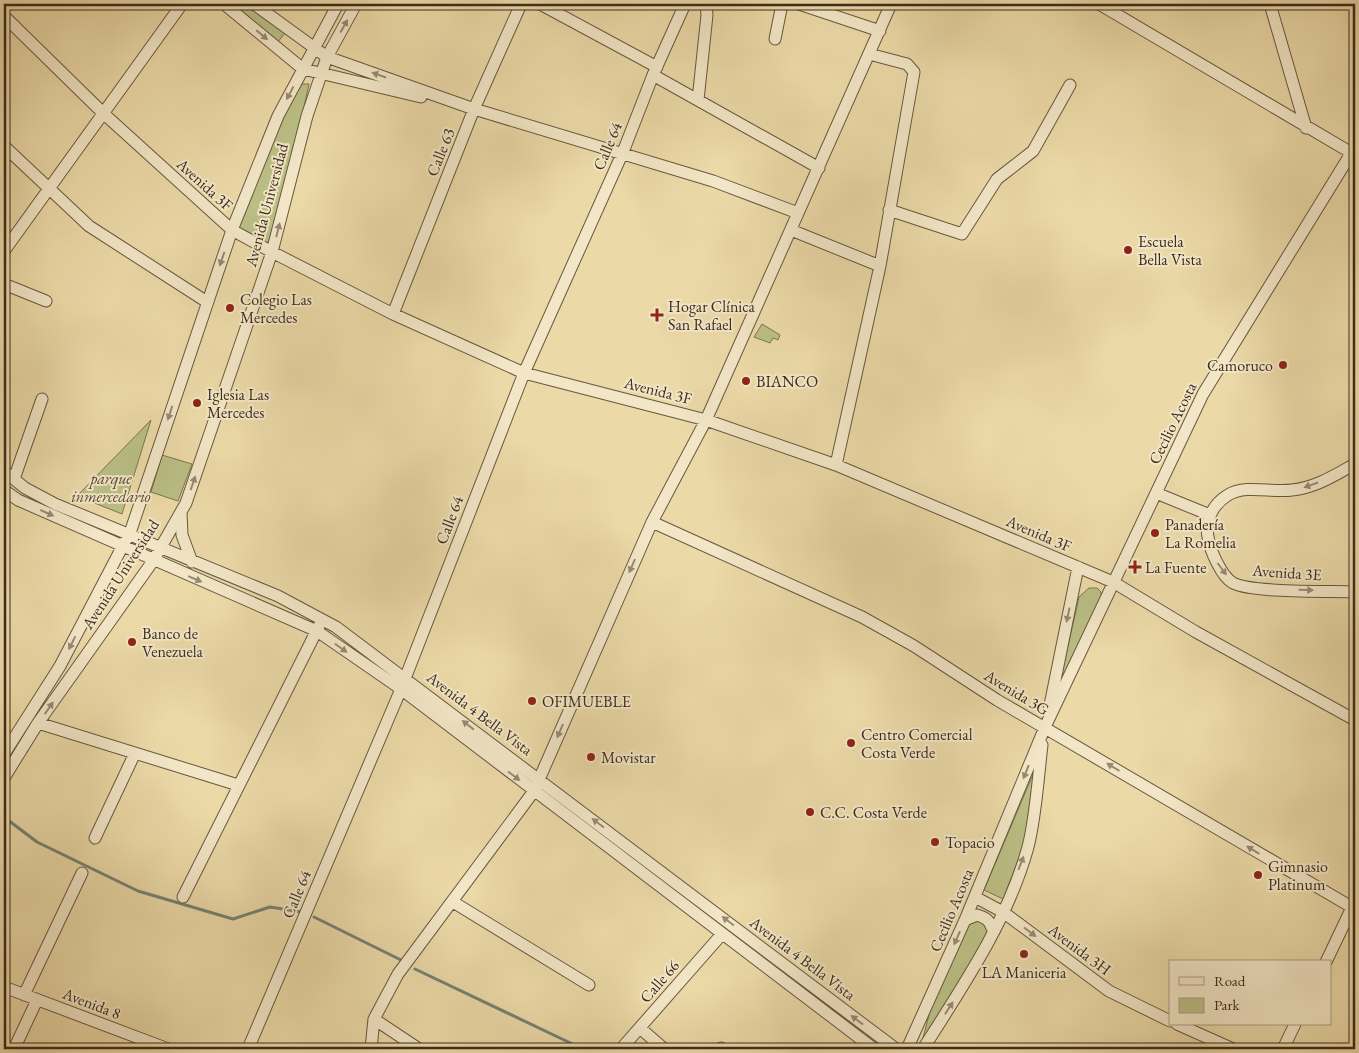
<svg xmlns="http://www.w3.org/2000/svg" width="1359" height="1053" viewBox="0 0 1359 1053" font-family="'EB Garamond',serif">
	<rect width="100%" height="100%" fill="#ebd9a7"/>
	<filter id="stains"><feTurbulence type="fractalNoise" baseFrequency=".004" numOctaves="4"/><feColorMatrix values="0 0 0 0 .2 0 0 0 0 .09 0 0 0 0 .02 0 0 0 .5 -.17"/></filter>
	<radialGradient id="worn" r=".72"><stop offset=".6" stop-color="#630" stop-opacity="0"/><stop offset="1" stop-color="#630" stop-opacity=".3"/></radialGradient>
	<!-- green -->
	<path fill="#babf85" stroke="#7b7652" d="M 231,4 L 247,4 L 285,33 L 277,43 Z
		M 299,84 L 309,84 L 272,252 L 232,230 Z
		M 762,324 L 780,335 L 778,340 L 773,338 L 770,343 L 754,337 Z
		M 151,420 L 122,514 L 77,496 Z
		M 162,455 L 192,464 L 178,501 L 151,492 Z
		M 1089,588 L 1097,588 L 1101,592 L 1101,599 L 1058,691 L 1079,597 Z
		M 1034,772 L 1024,845 L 1003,899 L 984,890 Z
		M 978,919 L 985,922 L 989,932 L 922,1042 L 930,1011 L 968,924 Z"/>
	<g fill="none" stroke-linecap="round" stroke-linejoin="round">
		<!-- stream -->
		<path stroke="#758176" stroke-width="3" d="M 4,817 L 37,842 L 138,891 L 233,919 L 270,907 L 302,912
			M 314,917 L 401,960
			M 415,969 L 583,1049"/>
		<!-- minor casing -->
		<g stroke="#685740" stroke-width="13">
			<path id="minor" d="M 224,4 L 303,69 L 421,97
				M 254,4 L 327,57 L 474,109 L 713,181 L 798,213
				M 540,4 L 657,67
				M 799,4 L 880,31
				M 1099,4 L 1355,155
				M 1270,4 L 1306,128
				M 4,16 L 103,113 L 232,230 L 272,252 L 393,314 L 524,373 L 706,420 L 836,465 L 1113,582 L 1196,632 L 1355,720
				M 775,39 L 782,4
				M 653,75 L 819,168
				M 698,100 L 707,15 L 706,4
				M 4,146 L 89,226 L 207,302
				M 889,210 L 962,234 L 997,179 L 1033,151 L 1070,85
				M 791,230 L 880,266
				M 4,251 L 182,4
				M 4,284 L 46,301
				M 393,314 L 474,109 L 521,4
				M 1355,464 C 1335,475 1315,488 1292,490 C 1272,493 1246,484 1228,495 C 1213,504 1205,520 1208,537 C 1210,550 1221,576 1233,583 C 1252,593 1331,591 1355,592
				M 836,465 L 880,266 L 914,72 L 907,64 L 869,54
				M 4,471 L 25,488 L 55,504 L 278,596 L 336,627 L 896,1049
				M 14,479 L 42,399
				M 4,490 L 18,500 L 317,631 L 401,689 L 874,1049
				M 1156,493 L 1210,515
				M 181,513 L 182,535 L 192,562
				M 652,522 L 862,617 L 914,646 L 997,700 L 1355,909
				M 1049,710 L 1078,567
				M 38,723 L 238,785
				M 4,754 L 60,666 L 131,530 L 232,230 L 278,116 L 338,4
				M 4,778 L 38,723 L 153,561 L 186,503 L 272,252 L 307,116 L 327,57 L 356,4
				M 95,838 L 135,753
				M 183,897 L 319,626
				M 975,897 L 1003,912 L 1109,991 L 1170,1021
				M 453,902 L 589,985
				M 965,920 L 977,915 C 987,918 990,921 993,931
				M 1326,962 L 1355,901
				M 4,987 L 168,1049
				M 24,995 L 82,873
				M 374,1019 L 419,1049
				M 1177,1024 L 1233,1049
				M 640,1028 L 664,1049
				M 14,1049 L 37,1000
				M 248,1049 L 401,689 L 524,373 L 623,152 L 653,75 L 685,4
				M 371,1049 L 374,1019 L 398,974 L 534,791 L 652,522 L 706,420 L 891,4
				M 621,1049 L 722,934
				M 719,1049 L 721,1048
				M 907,1049 L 965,920 L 1045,727 L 1203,394 L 1355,147
				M 923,1049 C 963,986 1008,920 1028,847 C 1036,816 1038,778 1042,745
				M 1283,1049 L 1295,1024"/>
		</g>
		<!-- minor -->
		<use href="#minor" stroke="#f2e6c6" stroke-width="11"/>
	</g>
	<!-- one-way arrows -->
	<defs><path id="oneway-solid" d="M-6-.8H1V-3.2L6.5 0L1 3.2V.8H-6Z" transform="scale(1.25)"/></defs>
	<g fill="#978972">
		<use href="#oneway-solid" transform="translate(344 26) rotate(-61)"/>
		<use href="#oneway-solid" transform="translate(262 35) rotate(40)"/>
		<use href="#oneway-solid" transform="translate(379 75) rotate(-161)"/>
		<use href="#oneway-solid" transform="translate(290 93) rotate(118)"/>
		<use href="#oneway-solid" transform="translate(278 230) rotate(-76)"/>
		<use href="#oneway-solid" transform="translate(222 259) rotate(109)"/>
		<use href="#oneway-solid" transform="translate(170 413) rotate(108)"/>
		<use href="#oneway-solid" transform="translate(193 483) rotate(-71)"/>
		<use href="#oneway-solid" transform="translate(1311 485) rotate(161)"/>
		<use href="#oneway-solid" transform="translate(47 513) rotate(24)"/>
		<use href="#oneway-solid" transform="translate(632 566) rotate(114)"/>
		<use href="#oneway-solid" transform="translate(1222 569) rotate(53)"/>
		<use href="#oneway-solid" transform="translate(195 579) rotate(23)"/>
		<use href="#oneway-solid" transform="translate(1306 590) rotate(2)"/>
		<use href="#oneway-solid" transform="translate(1068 615) rotate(102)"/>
		<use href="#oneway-solid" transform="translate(72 643) rotate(117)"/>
		<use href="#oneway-solid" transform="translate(341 648) rotate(35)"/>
		<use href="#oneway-solid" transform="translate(49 708) rotate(-55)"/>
		<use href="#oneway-solid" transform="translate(468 725) rotate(-142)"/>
		<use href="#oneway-solid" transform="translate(560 731) rotate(114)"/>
		<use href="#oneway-solid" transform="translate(1113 767) rotate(-149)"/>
		<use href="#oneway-solid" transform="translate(1026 772) rotate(112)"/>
		<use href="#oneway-solid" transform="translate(514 776) rotate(37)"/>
		<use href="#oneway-solid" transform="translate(598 823) rotate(-143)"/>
		<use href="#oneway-solid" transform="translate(1253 850) rotate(-149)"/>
		<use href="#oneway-solid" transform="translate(1021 863) rotate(-69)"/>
		<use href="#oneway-solid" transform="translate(728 921) rotate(-143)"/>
		<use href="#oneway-solid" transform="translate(1030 932) rotate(37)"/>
		<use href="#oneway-solid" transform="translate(957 938) rotate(114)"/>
		<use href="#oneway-solid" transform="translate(949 1008) rotate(-57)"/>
		<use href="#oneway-solid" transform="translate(857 1020) rotate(-143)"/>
	</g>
	<!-- markers -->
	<g fill="#8f2418" stroke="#f2e6c6" stroke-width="2">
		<circle cx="1128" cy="250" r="5"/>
		<circle cx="230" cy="308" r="5"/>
		<path d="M654.5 307.5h5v5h5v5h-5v5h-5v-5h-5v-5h5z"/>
		<circle cx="1283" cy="365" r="5"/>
		<circle cx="746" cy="381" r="5"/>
		<circle cx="197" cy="403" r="5"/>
		<circle cx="1155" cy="533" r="5"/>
		<path d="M1132.5 559.5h5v5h5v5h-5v5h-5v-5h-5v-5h5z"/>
		<circle cx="132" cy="642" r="5"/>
		<circle cx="532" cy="701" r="5"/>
		<circle cx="851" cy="743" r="5"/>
		<circle cx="591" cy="757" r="5"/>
		<circle cx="810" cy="812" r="5"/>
		<circle cx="935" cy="842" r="5"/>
		<circle cx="1258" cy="875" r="5"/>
		<circle cx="1024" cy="954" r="5"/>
	</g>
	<g text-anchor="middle" stroke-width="4" stroke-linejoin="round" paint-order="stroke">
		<!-- street labels -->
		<g font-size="16" fill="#3c2c1e" stroke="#f2e6c6">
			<text transform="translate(607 146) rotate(-67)" y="6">Calle 64</text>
			<text transform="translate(440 152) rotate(-68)" y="6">Calle 63</text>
			<text transform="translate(205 184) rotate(42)" y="6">Avenida 3F</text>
			<text transform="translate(266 205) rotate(-75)" y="6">Avenida Universidad</text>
			<text transform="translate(658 390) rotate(14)" y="6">Avenida 3F</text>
			<text transform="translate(1172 423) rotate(-64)" y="6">Cecilio Acosta</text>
			<text transform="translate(449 520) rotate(-69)" y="6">Calle 64</text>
			<text transform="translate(1039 533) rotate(23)" y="6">Avenida 3F</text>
			<text transform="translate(1287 572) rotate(4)" y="6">Avenida 3E</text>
			<text transform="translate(120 574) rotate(-57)" y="6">Avenida Universidad</text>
			<text transform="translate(1017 692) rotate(31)" y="6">Avenida 3G</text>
			<text transform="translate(480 713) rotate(37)" y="6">Avenida 4 Bella Vista</text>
			<text transform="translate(296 894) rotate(-67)" y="6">Calle 64</text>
			<text transform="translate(951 910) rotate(-67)" y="6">Cecilio Acosta</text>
			<text transform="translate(1080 949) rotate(37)" y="6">Avenida 3H</text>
			<text transform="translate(803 958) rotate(37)" y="6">Avenida 4 Bella Vista</text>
			<text transform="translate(659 981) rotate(-49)" y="6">Calle 66</text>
			<text transform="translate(92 1003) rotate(21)" y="6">Avenida 8</text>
		</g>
		<!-- poi labels -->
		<g font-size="16" fill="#3c2c1e" stroke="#f2e6c6" text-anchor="start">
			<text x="1138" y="247">Escuela<tspan x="1138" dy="18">Bella Vista</tspan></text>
			<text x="240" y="305">Colegio Las<tspan x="240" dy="18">Mercedes</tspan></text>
			<text x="668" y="312">Hogar Clínica<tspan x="668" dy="18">San Rafael</tspan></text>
			<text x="1273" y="371" text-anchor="end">Camoruco</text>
			<text x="756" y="387">BIANCO</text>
			<text x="207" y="400">Iglesia Las<tspan x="207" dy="18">Mercedes</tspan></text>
			<text x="1165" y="530">Panadería<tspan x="1165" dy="18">La Romelia</tspan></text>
			<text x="1145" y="573">La Fuente</text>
			<text x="142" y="639">Banco de<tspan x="142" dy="18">Venezuela</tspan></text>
			<text x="542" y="707">OFIMUEBLE</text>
			<text x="861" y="740">Centro Comercial<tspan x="861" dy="18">Costa Verde</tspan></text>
			<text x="601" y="763">Movistar</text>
			<text x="820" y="818">C.C. Costa Verde</text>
			<text x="945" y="848">Topacio</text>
			<text x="1268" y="872">Gimnasio<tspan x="1268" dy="18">Platinum</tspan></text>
			<text x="1024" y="978" text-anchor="middle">LA Maniceria</text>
		</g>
		<!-- park labels -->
		<g font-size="16" font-style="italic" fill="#554933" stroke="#f2e6c6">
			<text x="111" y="484">parque<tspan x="111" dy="18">inmercedario</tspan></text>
		</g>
	</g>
	<!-- margin -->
	<rect width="1359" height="1053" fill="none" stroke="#ebd9a7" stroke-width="20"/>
	<rect x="5" y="5" width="1349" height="1043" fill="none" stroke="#3c2c1e" stroke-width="2.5"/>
	<rect x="10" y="10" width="1339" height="1033" fill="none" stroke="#3c2c1e"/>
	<!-- legend -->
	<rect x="1169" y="960" width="162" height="65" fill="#f2e6c6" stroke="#a99c83"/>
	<rect x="1179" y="977" width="25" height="8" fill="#f2e6c6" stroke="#a99c83"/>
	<text x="1214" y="986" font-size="15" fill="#3c2c1e">Road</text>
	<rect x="1179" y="998" width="25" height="15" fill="#babf85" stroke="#a99c83"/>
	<text x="1214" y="1010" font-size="15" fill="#3c2c1e">Park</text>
	<rect width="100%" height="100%" filter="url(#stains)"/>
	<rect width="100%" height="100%" fill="url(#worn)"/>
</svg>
